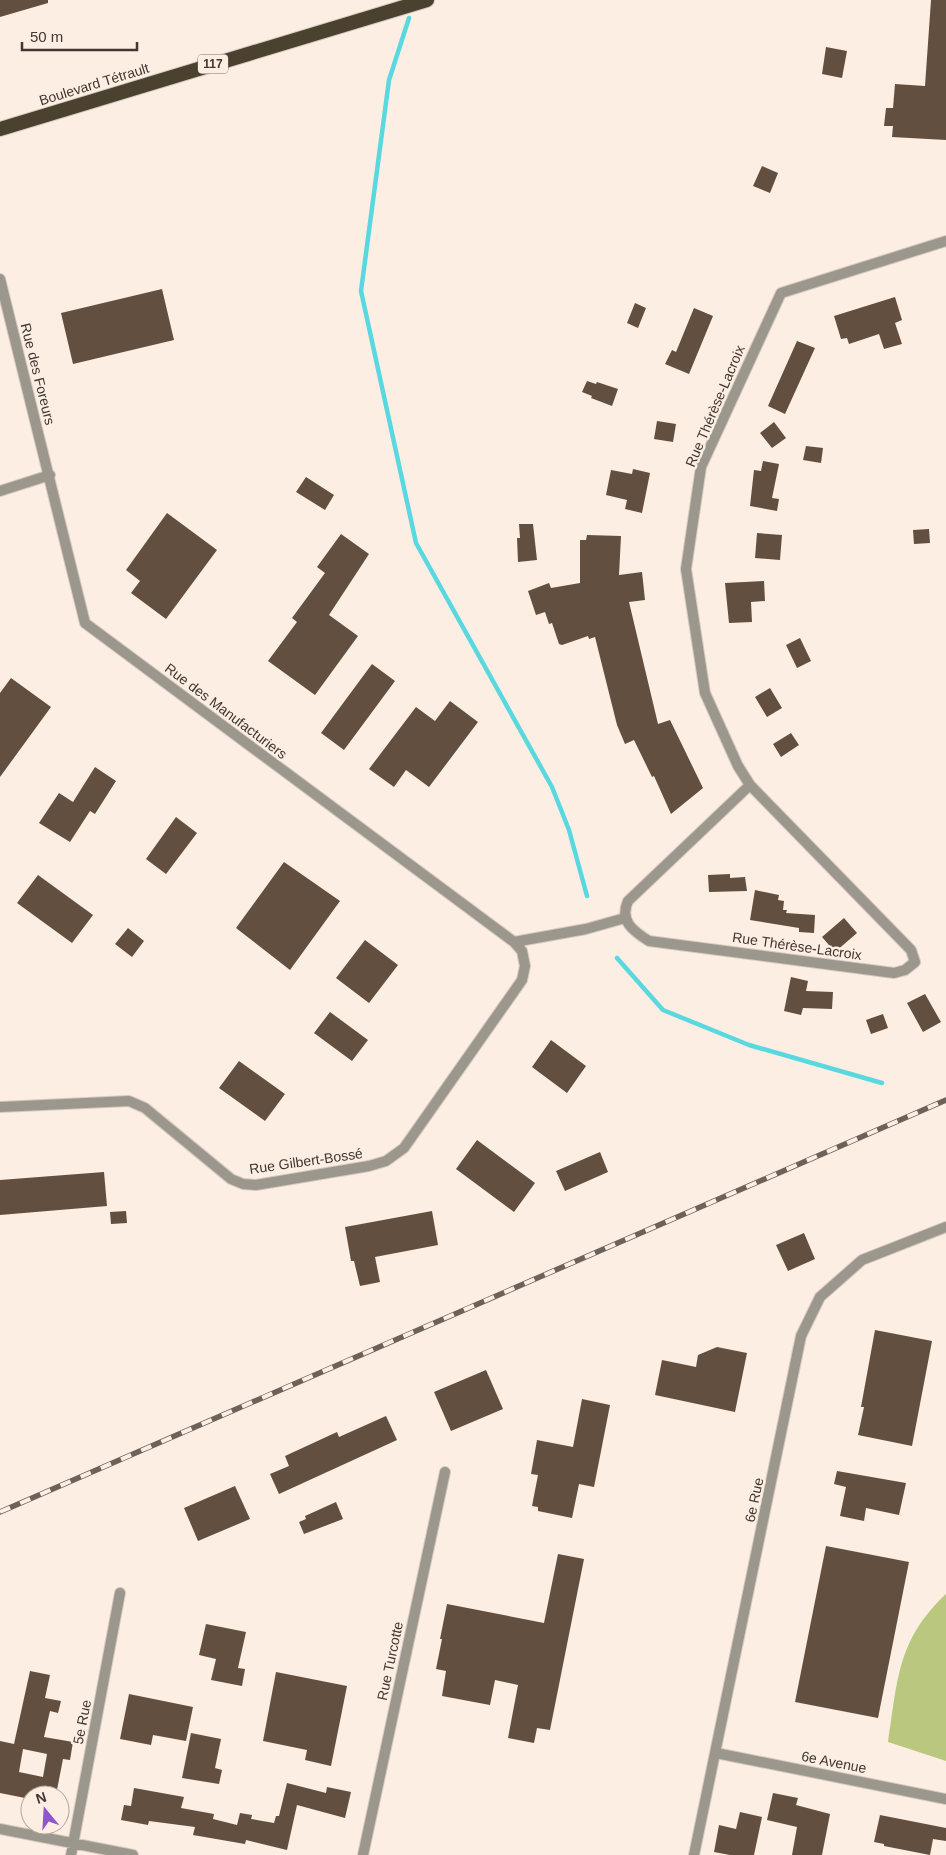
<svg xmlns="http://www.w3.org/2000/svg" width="946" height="1855" viewBox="0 0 946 1855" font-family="Arial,sans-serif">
	<rect width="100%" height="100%" fill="#fceee3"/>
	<!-- green -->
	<path fill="#b9c87e" d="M 946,1594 L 946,1761 L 888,1742 C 898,1679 897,1640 946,1594 Z"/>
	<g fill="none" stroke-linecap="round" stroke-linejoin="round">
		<!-- stream -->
		<path stroke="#59d8e0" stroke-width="4.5" d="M 409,18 L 389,80 L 361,291 L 416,543 L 552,787 L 569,830 L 587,896
			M 617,958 L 663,1010 L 749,1045 L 882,1083"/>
	</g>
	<!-- building -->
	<path fill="#624f3f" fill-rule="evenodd" d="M 0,0 L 48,0 L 48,3 L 0,17 Z
		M 931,0 L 946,0 L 946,140 L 892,137 L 893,126 L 884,126 L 886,108 L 893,108 L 895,84 L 925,86 Z
		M 826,47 L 847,51 L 842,78 L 822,74 Z
		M 762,166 L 778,173 L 770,193 L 753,186 Z
		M 162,289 L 174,340 L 73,364 L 61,313 Z
		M 895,297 L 902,320 L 895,323 L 902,344 L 884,349 L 879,334 L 849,344 L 847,338 L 841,339 L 834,316 Z
		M 635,303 L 646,308 L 638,328 L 627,323 Z
		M 694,308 L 713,316 L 689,374 L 665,364 L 672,350 L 676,352 Z
		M 797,341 L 815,348 L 785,414 L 768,406 Z
		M 587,381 L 596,384 L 597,382 L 618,389 L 612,406 L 591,398 L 592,396 L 582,392 Z
		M 657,421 L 676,424 L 673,442 L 654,439 Z
		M 774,422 L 786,438 L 772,448 L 760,433 Z
		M 806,446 L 823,448 L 821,463 L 803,460 Z
		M 763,461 L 779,464 L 772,498 L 779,499 L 777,511 L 750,506 L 754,470 L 761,471 Z
		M 633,469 L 650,473 L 642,513 L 625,509 L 627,500 L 606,495 L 611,470 L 632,474 Z
		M 306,477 L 334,495 L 325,510 L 296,492 Z
		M 167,513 L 217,550 L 166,619 L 131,593 L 140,581 L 126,570 Z
		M 519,524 L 533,524 L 537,560 L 518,562 L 517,538 L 520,538 Z
		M 929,529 L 930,543 L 914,544 L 913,530 Z
		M 757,533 L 782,535 L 780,560 L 755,558 Z
		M 341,534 L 369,554 L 329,615 L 358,636 L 315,695 L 268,661 L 297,622 L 292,618 L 325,573 L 317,567 Z
		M 587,535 L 621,536 L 619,575 L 642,572 L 645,600 L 629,602 L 658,724 L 670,720 L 703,788 L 671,814 L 654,776 L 652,777 L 634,740 L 625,744 L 617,725 L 595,637 L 589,639 L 588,636 L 562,645 L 559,644 L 552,623 L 549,624 L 545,612 L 536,615 L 528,591 L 549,583 L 551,588 L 580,583 L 580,540 L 586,540 Z
		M 764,581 L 765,601 L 751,602 L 752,622 L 729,623 L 725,583 Z
		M 800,638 L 811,661 L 797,668 L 786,645 Z
		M 372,664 L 395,681 L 344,750 L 321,733 Z
		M 11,678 L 51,707 L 0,777 L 0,693 Z
		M 770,688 L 782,708 L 767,717 L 755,697 Z
		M 450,701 L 478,722 L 429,787 L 406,770 L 394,787 L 369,769 L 416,707 L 435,721 Z
		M 791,733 L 799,745 L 781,757 L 773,744 Z
		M 95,767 L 116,781 L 95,814 L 90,811 L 70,842 L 39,823 L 59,793 L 73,802 Z
		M 176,817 L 197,833 L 166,874 L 146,859 Z
		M 284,862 L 340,901 L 290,970 L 236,928 Z
		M 730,874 L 730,878 L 745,877 L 747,891 L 709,892 L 708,875 Z
		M 38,875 L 93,915 L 72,943 L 17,903 Z
		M 755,890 L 779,895 L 778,900 L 784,901 L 783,910 L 787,910 L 786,913 L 815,915 L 814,933 L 799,932 L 799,928 L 750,920 Z
		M 844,918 L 857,933 L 835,952 L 822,937 Z
		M 128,928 L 144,941 L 132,957 L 115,944 Z
		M 365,940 L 398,965 L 369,1003 L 336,978 Z
		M 791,977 L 808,981 L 806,991 L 833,992 L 832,1009 L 803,1008 L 801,1015 L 784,1011 Z
		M 925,994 L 941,1022 L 923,1032 L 907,1003 Z
		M 330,1012 L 368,1040 L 352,1061 L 314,1033 Z
		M 883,1014 L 888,1028 L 871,1034 L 866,1020 Z
		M 551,1040 L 586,1066 L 567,1093 L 532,1067 Z
		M 239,1061 L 285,1094 L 265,1121 L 219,1088 Z
		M 477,1140 L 535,1183 L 514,1212 L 456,1169 Z
		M 600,1152 L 608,1172 L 565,1191 L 556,1171 Z
		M 104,1172 L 107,1206 L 0,1215 L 0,1180 Z
		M 126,1211 L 127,1223 L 111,1224 L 110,1212 Z
		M 432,1211 L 438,1245 L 375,1257 L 380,1282 L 360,1286 L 354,1261 L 351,1261 L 345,1227 Z
		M 804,1233 L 815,1259 L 788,1271 L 776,1245 Z
		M 875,1330 L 932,1341 L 912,1446 L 858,1435 L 864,1407 L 861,1407 Z
		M 717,1347 L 747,1353 L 735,1412 L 655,1395 L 662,1360 L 696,1367 L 698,1355 Z
		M 486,1370 L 503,1409 L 451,1431 L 434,1392 Z
		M 582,1399 L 610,1405 L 594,1487 L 579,1484 L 572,1518 L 538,1511 L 538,1507 L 532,1506 L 538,1475 L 531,1474 L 537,1440 L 573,1447 Z
		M 386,1416 L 397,1440 L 279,1494 L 270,1474 L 289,1466 L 285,1456 L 337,1432 L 339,1437 Z
		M 837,1471 L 906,1483 L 899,1515 L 866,1508 L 864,1521 L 840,1516 L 846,1487 L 834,1484 Z
		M 235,1486 L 250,1519 L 198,1541 L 184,1508 Z
		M 336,1502 L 343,1519 L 304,1534 L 299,1522 L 306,1519 L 305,1516 Z
		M 826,1546 L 909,1562 L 878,1718 L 795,1702 Z
		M 558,1554 L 584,1559 L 550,1730 L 537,1728 L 534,1743 L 508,1738 L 518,1685 L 495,1680 L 490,1705 L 442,1696 L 446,1671 L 436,1669 L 442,1639 L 440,1639 L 447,1604 L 544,1623 Z
		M 206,1624 L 246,1632 L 238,1668 L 245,1669 L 242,1686 L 211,1680 L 216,1659 L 199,1655 Z
		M 30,1671 L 50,1675 L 45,1698 L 61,1701 L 58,1713 L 50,1711 L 44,1737 L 73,1742 L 70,1760 L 63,1759 L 56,1795 L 30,1795 L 30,1799 L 0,1793 L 0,1741 L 14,1744 ZM 23,1749 L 47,1754 L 43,1777 L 19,1772 Z
		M 276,1672 L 347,1686 L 331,1766 L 305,1760 L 307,1750 L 263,1741 Z
		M 129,1694 L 193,1707 L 186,1741 L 153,1735 L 151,1745 L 120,1739 Z
		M 191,1733 L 221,1739 L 215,1768 L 222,1770 L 219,1784 L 182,1778 Z
		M 287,1783 L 326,1793 L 327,1787 L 351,1792 L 345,1818 L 297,1805 L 287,1850 L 246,1840 L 245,1844 L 193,1835 L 195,1827 L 149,1821 L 148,1825 L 121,1820 L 124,1805 L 131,1806 L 134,1788 L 184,1797 L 181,1808 L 214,1814 L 213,1819 L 237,1825 L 240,1813 L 252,1815 L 251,1819 L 274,1823 L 276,1816 L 279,1816 Z
		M 773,1793 L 798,1798 L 796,1805 L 830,1814 L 822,1855 L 792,1855 L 797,1827 L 767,1820 Z
		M 740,1812 L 762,1817 L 754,1855 L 730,1855 L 714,1852 L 719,1825 L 736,1829 Z
		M 880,1815 L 946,1828 L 946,1841 L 933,1839 L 930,1855 L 884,1846 L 884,1844 L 874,1842 Z"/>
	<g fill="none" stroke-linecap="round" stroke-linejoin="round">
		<!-- minor casing -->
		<g stroke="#d6c9bf" stroke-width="12">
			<path id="minor" d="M 0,279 L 85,623 L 514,942 L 522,951 L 525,966 L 522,980 L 404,1148 L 386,1161 L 369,1166 L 256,1185 L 243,1184 L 231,1179 L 145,1108 L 129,1101 L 0,1107
				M 0,491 L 50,475
				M 750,785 L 628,901 C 619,921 633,931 649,941 L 894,973 L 905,970 L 915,962 L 911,950 L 750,785 L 738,766 L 705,693 L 686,569 L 701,467 L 781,293 L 946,241
				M 514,942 L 586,929 L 625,918
				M 716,1753 L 946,1799
				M 0,1829 L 133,1855
				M 71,1855 L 120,1593
				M 363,1855 L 445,1472
				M 694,1855 L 801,1336 L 820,1297 L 862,1260 L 946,1227"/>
		</g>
		<!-- trunk casing -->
		<g stroke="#d6c9bf" stroke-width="16">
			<path id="trunk" d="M 0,129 L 427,0"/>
		</g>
		<!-- minor -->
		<use href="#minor" stroke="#9c978d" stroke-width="10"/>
		<!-- trunk -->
		<use href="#trunk" stroke="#4a422f" stroke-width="14"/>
		<!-- rail casing -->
		<g stroke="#6c625a" stroke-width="5.5">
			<path id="rail" d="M 0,1512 L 946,1100"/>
		</g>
		<!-- rail -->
		<use href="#rail" stroke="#fceee3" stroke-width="4" stroke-dasharray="11" stroke-linecap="butt"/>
	</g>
	<g text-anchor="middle" stroke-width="5" stroke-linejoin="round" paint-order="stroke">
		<!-- shield labels -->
		<rect fill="#fceee3" stroke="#786e66" stroke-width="1" x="198" y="54.5" width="30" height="19" rx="4"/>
		<g font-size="12" font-weight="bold" fill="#403730">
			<text x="213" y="68">117</text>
		</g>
		<!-- street labels -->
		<g font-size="14" fill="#403730" stroke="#fceee3">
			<text transform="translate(94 84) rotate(-17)" y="5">Boulevard Tétrault</text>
			<text transform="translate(38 374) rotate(76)" y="5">Rue des Foreurs</text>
			<text transform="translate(715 406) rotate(-67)" y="5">Rue Thérèse-Lacroix</text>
			<text transform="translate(226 711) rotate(37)" y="5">Rue des Manufacturiers</text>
			<text transform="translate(797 946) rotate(8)" y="5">Rue Thérèse-Lacroix</text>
			<text transform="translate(306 1161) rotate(-8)" y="5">Rue Gilbert-Bossé</text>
			<text transform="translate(754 1500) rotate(-78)" y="5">6e Rue</text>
			<text transform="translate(390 1661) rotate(-78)" y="5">Rue Turcotte</text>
			<text transform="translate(82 1722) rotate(-79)" y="5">5e Rue</text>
			<text transform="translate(834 1762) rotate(11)" y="5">6e Avenue</text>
		</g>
	</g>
	<!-- north arrow -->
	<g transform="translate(45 1810) rotate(342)"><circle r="24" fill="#fceee3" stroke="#b1a59b"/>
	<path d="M0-4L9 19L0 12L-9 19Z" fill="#8e55cc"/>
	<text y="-8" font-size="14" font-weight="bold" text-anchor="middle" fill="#403730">N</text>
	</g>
	<!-- scale -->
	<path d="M22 42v8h115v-8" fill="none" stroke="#403730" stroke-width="2.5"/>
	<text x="30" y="42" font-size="15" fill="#403730" stroke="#fceee3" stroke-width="4" paint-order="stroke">50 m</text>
</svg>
